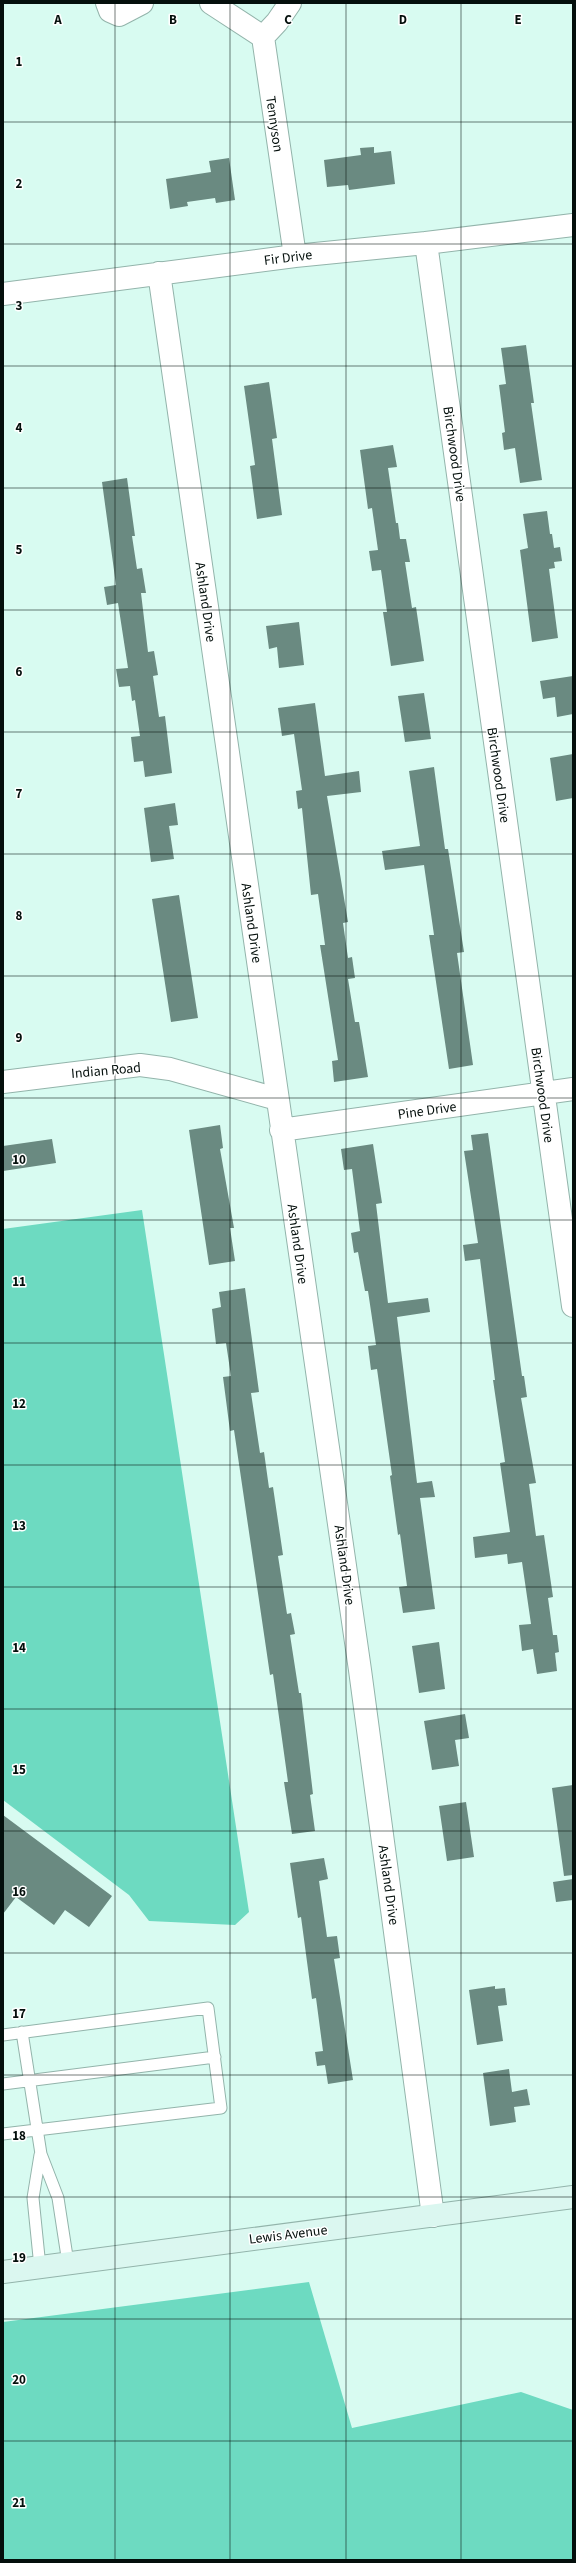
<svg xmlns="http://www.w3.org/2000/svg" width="576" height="2563" viewBox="0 0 576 2563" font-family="'Source Sans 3',sans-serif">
	<rect width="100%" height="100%" fill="#d8fbf1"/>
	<!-- forest -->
	<path fill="#6ddac1" d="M 142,1210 L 249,1912 L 235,1925 L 149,1921 L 129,1895 L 3,1800 L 3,1229 Z
		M 309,2282 L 352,2428 L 521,2392 L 573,2410 L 573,2560 L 3,2560 L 3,2322 Z"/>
	<!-- building -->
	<path fill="#6a8a81" d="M 374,147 L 374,153 L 391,151 L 395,184 L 349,190 L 348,185 L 327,187 L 324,160 L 361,155 L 360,148 Z
		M 229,158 L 235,200 L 216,203 L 215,198 L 187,202 L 188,206 L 170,209 L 166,179 L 211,172 L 209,161 Z
		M 526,345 L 534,403 L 531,403 L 542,480 L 520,483 L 515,448 L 504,450 L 502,433 L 505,432 L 499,385 L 506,384 L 501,348 Z
		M 269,382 L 277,438 L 272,439 L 282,515 L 257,519 L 250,466 L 255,465 L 244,386 Z
		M 393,445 L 397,467 L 388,468 L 396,523 L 398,523 L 400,539 L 406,539 L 410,562 L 405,562 L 412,608 L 416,607 L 424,661 L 391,666 L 383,612 L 387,612 L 381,570 L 372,571 L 369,551 L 378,550 L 372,508 L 368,509 L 360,450 Z
		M 127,478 L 135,536 L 132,536 L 137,569 L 142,568 L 146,593 L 141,593 L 148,652 L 154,651 L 158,675 L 153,676 L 159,717 L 165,716 L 172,773 L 145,777 L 143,761 L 134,762 L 131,737 L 140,736 L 135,700 L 132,701 L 130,686 L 119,687 L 116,669 L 128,668 L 118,603 L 107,605 L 104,587 L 116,585 L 102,482 Z
		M 547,511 L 550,534 L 552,534 L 554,548 L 560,547 L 562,561 L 554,562 L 555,568 L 549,569 L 558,638 L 532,642 L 520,550 L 528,548 L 523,514 Z
		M 299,622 L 304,665 L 279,668 L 277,647 L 269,649 L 266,626 Z
		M 573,676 L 573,714 L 557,717 L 555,697 L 543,699 L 540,681 Z
		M 424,693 L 431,739 L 405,742 L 398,696 Z
		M 315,703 L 325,776 L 359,771 L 361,792 L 327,796 L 348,922 L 343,923 L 348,958 L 352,957 L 355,978 L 348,979 L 355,1022 L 359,1022 L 368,1077 L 334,1082 L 332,1061 L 338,1060 L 320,945 L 325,945 L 318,894 L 311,895 L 302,808 L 298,809 L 296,791 L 302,790 L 294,734 L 282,736 L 278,708 Z
		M 573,754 L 573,798 L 556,801 L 550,758 Z
		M 434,767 L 445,849 L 448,849 L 464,952 L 457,953 L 473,1065 L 449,1069 L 429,935 L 434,935 L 424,865 L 385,870 L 382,851 L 420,846 L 409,771 Z
		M 175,803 L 178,825 L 169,826 L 174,859 L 151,862 L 144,808 Z
		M 179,895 L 198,1018 L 171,1022 L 152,899 Z
		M 220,1125 L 223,1148 L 220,1149 L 234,1228 L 230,1228 L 235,1261 L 209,1265 L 189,1130 Z
		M 488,1133 L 522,1376 L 524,1376 L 527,1397 L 521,1398 L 536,1483 L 529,1484 L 536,1536 L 544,1535 L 553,1597 L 548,1598 L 553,1635 L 557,1635 L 559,1652 L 555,1653 L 557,1671 L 537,1674 L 533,1649 L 522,1651 L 519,1625 L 531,1624 L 522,1562 L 508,1564 L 507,1554 L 475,1558 L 473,1537 L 510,1532 L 500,1463 L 505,1462 L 493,1380 L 495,1380 L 480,1259 L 465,1261 L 463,1245 L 478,1243 L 464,1151 L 473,1150 L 471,1135 Z
		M 52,1139 L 56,1163 L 3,1171 L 3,1146 Z
		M 373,1144 L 382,1203 L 376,1204 L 388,1303 L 428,1298 L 430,1312 L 397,1317 L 417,1483 L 432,1481 L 435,1497 L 420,1498 L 435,1609 L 403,1613 L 399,1587 L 407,1586 L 400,1534 L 398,1535 L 390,1476 L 392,1475 L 377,1369 L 371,1370 L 368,1346 L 376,1345 L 368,1291 L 365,1291 L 358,1252 L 354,1253 L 351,1233 L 360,1231 L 352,1169 L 344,1170 L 341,1149 Z
		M 245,1288 L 259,1392 L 251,1393 L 260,1453 L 264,1452 L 269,1488 L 273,1487 L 283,1555 L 278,1556 L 287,1614 L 291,1613 L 295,1634 L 290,1635 L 299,1693 L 301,1693 L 313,1794 L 310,1795 L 315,1831 L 292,1834 L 284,1782 L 288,1782 L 273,1674 L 270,1675 L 234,1430 L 230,1431 L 223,1377 L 231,1376 L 226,1343 L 216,1344 L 212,1309 L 221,1307 L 219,1292 Z
		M 439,1642 L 445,1689 L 419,1693 L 412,1646 Z
		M 465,1714 L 469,1738 L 455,1740 L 459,1766 L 432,1770 L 424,1721 Z
		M 573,1785 L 573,1875 L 564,1876 L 552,1788 Z
		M 466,1802 L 474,1857 L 447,1861 L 439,1806 Z
		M 3,1815 L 112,1896 L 89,1927 L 65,1910 L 54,1925 L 16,1897 L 3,1914 Z
		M 324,1858 L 328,1879 L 319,1881 L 327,1937 L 337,1936 L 340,1958 L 334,1959 L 353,2080 L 328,2084 L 325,2065 L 317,2066 L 315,2052 L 323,2051 L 316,1998 L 312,1999 L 301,1917 L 298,1918 L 290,1863 Z
		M 573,1879 L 573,1900 L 556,1902 L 553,1882 Z
		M 495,1986 L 495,1989 L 505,1988 L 507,2005 L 498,2006 L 503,2041 L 477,2045 L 469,1990 Z
		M 509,2069 L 512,2092 L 527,2089 L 530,2105 L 514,2107 L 516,2122 L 490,2126 L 483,2073 Z"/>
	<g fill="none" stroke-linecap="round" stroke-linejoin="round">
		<!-- service casing -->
		<g stroke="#93b4ab" stroke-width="13">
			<path id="service" d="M 22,2032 L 41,2154 L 58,2198 L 68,2263
				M 3,2035 L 208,2008 L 221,2108 L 3,2134
				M 3,2084 L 215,2057
				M 40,2267 L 33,2198 L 40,2155"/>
		</g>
		<!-- minor casing -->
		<g stroke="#93b4ab" stroke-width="24">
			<path id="minor" d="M 107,3 L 110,11 L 119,15 L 142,3
				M 211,3 L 263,37
				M 290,3 L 277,22 L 263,37 L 295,256
				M 426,243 L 573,1306
				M 159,273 L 360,1670 L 433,2216
				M 3,294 L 295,256 L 426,243 L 573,225
				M 3,1082 L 140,1065 L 170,1069 L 277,1099
				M 281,1130 L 573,1089"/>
		</g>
		<!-- secondary casing -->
		<g stroke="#93b4ab" stroke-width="24">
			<path id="secondary" d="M 3,2272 L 573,2197"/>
		</g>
		<!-- service -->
		<use href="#service" stroke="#fff" stroke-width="11"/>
		<!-- minor -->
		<use href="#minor" stroke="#fff" stroke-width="22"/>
		<!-- secondary -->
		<use href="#secondary" stroke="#dbf7f0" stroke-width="22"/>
	</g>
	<!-- grid -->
	<path fill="none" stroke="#040f0c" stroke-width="1" stroke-opacity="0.55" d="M 115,3 L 115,2560M 230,3 L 230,2560M 346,3 L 346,2560M 461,3 L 461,2560M 3,122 L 573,122M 3,244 L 573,244M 3,366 L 573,366M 3,488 L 573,488M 3,610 L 573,610M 3,732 L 573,732M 3,854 L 573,854M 3,976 L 573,976M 3,1098 L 573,1098M 3,1220 L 573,1220M 3,1343 L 573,1343M 3,1465 L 573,1465M 3,1587 L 573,1587M 3,1709 L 573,1709M 3,1831 L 573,1831M 3,1953 L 573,1953M 3,2075 L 573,2075M 3,2197 L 573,2197M 3,2319 L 573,2319M 3,2441 L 573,2441"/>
	<g text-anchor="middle" stroke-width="3" stroke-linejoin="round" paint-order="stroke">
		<!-- street labels -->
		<g font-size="14" fill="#040f0c" stroke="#fff">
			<text transform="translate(275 124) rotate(82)" y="5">Tennyson</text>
			<text transform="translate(288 257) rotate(-7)" y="5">Fir Drive</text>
			<text transform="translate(455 454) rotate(82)" y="5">Birchwood Drive</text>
			<text transform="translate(206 602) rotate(82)" y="5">Ashland Drive</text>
			<text transform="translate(499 775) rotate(82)" y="5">Birchwood Drive</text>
			<text transform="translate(252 923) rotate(82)" y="5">Ashland Drive</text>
			<text transform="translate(106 1070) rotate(-5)" y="5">Indian Road</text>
			<text transform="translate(543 1095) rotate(82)" y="5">Birchwood Drive</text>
			<text transform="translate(427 1110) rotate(-8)" y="5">Pine Drive</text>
			<text transform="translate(298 1244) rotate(82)" y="5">Ashland Drive</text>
			<text transform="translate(345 1565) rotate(82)" y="5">Ashland Drive</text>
			<text transform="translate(389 1885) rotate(82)" y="5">Ashland Drive</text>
			<text transform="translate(288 2234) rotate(-7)" y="5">Lewis Avenue</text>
		</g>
	</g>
	<g font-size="13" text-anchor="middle" font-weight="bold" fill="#040f0c" stroke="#fff" stroke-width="3" stroke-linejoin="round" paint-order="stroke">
		<text x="58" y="24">A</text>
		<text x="173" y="24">B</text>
		<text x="288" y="24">C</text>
		<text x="403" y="24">D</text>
		<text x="518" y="24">E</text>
		<text x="19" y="66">1</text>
		<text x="19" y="188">2</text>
		<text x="19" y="310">3</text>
		<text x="19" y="432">4</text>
		<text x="19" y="554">5</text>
		<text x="19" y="676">6</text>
		<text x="19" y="798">7</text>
		<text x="19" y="920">8</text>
		<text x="19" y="1042">9</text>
		<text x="19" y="1164">10</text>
		<text x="19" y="1286">11</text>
		<text x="19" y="1408">12</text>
		<text x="19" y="1530">13</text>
		<text x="19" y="1652">14</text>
		<text x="19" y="1774">15</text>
		<text x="19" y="1896">16</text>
		<text x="19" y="2018">17</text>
		<text x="19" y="2140">18</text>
		<text x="19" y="2262">19</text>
		<text x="19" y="2384">20</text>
		<text x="19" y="2507">21</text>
	</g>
	<!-- border -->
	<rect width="576" height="2563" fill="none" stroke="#040f0c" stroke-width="8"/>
</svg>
